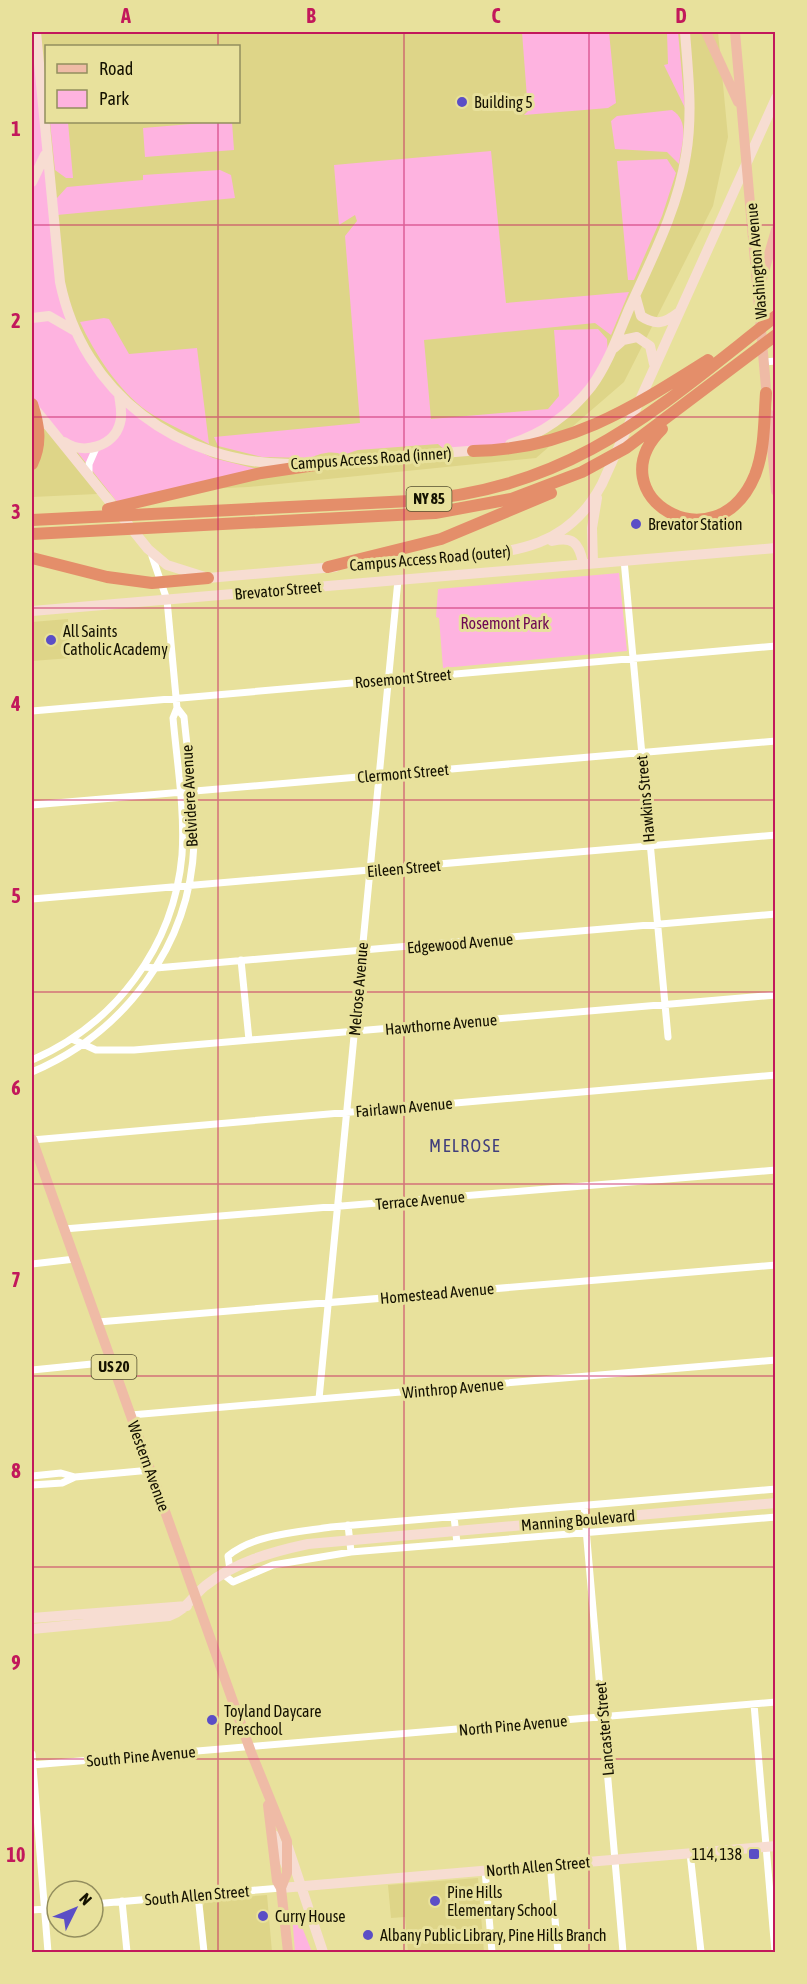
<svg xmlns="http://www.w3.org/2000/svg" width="807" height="1984" viewBox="0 0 807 1984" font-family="'Asap Condensed',sans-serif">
	<rect width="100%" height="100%" fill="#e8e19c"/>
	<!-- built -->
	<path fill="#ded588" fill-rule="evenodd" d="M 32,32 L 718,32 L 728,137 L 713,206 L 624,382 L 536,458 L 248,487 L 32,497 ZM 46,46 L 238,46 L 238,122 L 46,122 Z
		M 68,619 L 71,658 L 32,661 L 32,622 Z
		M 478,1878 L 484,1952 L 408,1952 L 405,1917 L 391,1918 L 388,1885 Z
		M 267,1895 L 272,1952 L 207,1952 L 203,1906 L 206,1900 Z"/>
	<!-- green -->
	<path fill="#feb3e0" d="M 32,32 L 67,313 L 97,368 L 163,434 L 213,458 L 257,469 L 118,503 L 74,448 L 32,403 Z
		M 522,32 L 609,32 L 616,103 L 608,108 L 524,115 L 528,111 Z
		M 667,32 L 678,32 L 685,108 L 664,65 L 668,64 Z
		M 672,110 C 691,122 681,145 679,164 L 667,152 L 615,149 L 611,121 L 617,116 Z
		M 50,122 L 68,122 L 73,178 L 66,178 L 55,170 Z
		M 215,122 L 232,122 L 234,150 L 145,157 L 143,128 Z
		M 491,151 L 506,303 L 629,292 L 611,335 L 595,323 L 424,340 L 431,419 L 548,409 L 559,396 L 554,330 L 598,329 L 607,339 L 608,357 L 571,409 L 505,446 L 444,449 L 438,444 L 358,450 L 343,455 C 334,450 319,453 311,458 L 262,457 L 218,446 L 214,437 L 360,423 L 345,236 L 357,221 L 355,215 L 339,225 L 334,165 Z
		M 667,159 L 676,173 L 662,216 L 634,280 L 628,280 L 617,161 Z
		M 220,170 L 231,175 L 235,198 L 57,215 L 57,198 L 67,187 L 143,180 L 143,175 Z
		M 104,318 L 109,319 L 129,354 L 197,348 L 209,444 C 189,433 166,424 147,411 C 118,390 95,354 80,322 Z
		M 619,573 L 627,651 L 443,668 L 439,618 L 436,617 L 438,589 Z
		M 292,1916 L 298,1917 L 312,1952 L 295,1952 Z"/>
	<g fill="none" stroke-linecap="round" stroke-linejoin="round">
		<!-- street -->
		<path stroke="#fff" stroke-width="7" d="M 764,362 L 776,361
			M 89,476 L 89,464 L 96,448
			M 624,560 L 668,1037
			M 32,711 L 776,646
			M 32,805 L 776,741
			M 32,899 L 776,835
			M 241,960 L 249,1040
			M 144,967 L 156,968 L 776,914
			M 72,1039 L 96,1050 L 134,1050 L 776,995
			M 32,1060 C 115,1024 174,947 182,855 C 185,810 177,763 173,718 L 177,708 L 167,600 L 152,556
			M 32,1072 C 124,1033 190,946 194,844 C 195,802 188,758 184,717 L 177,708
			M 32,1140 L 776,1075
			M 64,1229 L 776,1170
			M 32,1264 L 75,1259
			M 98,1322 L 776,1265
			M 32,1370 L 112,1362
			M 319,1399 L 398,580
			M 131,1415 L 776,1360
			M 32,1476 L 61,1473 L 75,1477
			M 32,1485 L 62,1483 L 75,1477 L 151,1470
			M 584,1506 L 623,1952
			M 454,1517 L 457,1543
			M 348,1525 L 351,1552
			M 230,1570 L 228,1556 C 254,1534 299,1532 331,1527 L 776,1489
			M 223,1574 L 233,1582 L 273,1565 L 351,1552 L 776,1517
			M 754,1704 L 775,1952
			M 32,1754 L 48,1952
			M 32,1765 L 776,1702
			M 690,1853 L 701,1952
			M 550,1864 L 558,1952
			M 485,1870 L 492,1952
			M 198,1895 L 204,1952
			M 122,1901 L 127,1952
			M 93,1904 L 281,1888
			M 32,1910 L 57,1908"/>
		<!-- secondary -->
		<path stroke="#f7ddd2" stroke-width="10" d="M 36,32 L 60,282 C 83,394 179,464 292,464
			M 32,182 L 45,155
			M 636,298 L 641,316 C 656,326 665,323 678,313
			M 32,318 L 49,316 L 75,331
			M 614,348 L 623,340 L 637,337 L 650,346 L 654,364
			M 34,408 L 148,549 L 167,565 L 208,578 L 335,567
			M 64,442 C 83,455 114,447 120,423 C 123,414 120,404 119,394
			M 510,444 C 542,434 570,414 591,387 C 608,364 618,335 629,309 C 651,260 678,209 686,155 C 693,114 688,72 685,32
			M 307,464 L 480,450
			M 552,541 C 573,536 579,543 583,563
			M 593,563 L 592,528 L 597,498
			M 351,565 C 383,563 416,560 448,558 C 514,552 568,549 602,484 L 776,98
			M 32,611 L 776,548
			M 32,1618 L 187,1606
			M 32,1629 L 169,1616 C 186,1610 192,1597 205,1586 C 235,1562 271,1552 308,1544 L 776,1503
			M 274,1835 L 287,1868
			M 288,1847 L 323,1952
			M 281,1888 L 776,1846"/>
		<!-- primary -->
		<path stroke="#efbba6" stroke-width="10" d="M 706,32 L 738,102
			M 735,32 L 767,399
			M 761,282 L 776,230
			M 769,414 L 776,491
			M 32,1139 L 251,1752 L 287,1841 L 287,1873 L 281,1888
			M 268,1805 L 277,1881 L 281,1888 L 288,1952"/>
		<!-- highway -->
		<path stroke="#e48e6a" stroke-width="12" d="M 32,404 C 39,425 42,444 32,464
			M 662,429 C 595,495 716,569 755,475 C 765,449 764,420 766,393
			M 473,451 C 567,450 632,408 708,360
			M 108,509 L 261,473 L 315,465
			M 32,520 L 410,501 C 574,488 653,412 776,316
			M 32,534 L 435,513 L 511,499 L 582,472 L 626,448 L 776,335
			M 32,558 L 107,577 L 152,583 L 208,578
			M 328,567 L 441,539 L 551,493"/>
	</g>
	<!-- grid -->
	<path fill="none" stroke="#c2185b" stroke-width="1.5" stroke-opacity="0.55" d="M 218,32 L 218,46M 404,32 L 404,1952M 589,32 L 589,1952M 218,122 L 218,1952M 32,225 L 776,225M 32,417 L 776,417M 32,608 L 776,608M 32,800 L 776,800M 32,992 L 776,992M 32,1184 L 776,1184M 32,1376 L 776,1376M 32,1567 L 776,1567M 32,1759 L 776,1759"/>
	<!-- markers -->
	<g fill="#5b4ec6" stroke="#e8e19c" stroke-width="2">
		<circle cx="462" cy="102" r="6"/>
		<circle cx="636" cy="524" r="6"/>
		<circle cx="51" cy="640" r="6"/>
		<circle cx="212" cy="1720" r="6"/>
		<rect x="748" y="1848" width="12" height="12" rx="3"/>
		<circle cx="435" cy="1901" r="6"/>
		<circle cx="263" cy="1916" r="6"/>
		<circle cx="368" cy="1935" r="6"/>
	</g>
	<g text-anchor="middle" stroke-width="6" stroke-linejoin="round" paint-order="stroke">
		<!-- shield labels -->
		<g fill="#e8e19c" stroke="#544f2f" stroke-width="1.5">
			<rect x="406.5" y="487" width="45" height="24" rx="4.5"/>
			<rect x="91.5" y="1355" width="45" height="24" rx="4.5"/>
		</g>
		<g font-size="15" font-weight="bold" fill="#141100">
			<text x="429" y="504">NY 85</text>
			<text x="114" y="1372">US 20</text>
		</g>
		<!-- poi labels -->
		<g font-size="16" fill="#141100" stroke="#e8e19c" text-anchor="start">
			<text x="474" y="108">Building 5</text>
			<text x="648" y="530">Brevator Station</text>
			<text x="63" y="637">All Saints<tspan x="63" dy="18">Catholic Academy</tspan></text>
			<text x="224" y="1717">Toyland Daycare<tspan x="224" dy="18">Preschool</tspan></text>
			<text x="742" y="1860" text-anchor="end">114, 138</text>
			<text x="447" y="1898">Pine Hills<tspan x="447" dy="18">Elementary School</tspan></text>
			<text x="275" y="1922">Curry House</text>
			<text x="380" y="1941">Albany Public Library, Pine Hills Branch</text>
		</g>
		<!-- street labels -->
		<g font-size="16" fill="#141100" stroke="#e8e19c">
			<text transform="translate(756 261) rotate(-95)" y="6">Washington Avenue</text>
			<text transform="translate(371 458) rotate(-4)" y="6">Campus Access Road (inner)</text>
			<text transform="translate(430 558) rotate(-5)" y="6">Campus Access Road (outer)</text>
			<text transform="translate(278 590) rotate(-5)" y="6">Brevator Street</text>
			<text transform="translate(403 678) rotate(-5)" y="6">Rosemont Street</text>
			<text transform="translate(403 773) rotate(-5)" y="6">Clermont Street</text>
			<text transform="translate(189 796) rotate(-93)" y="6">Belvidere Avenue</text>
			<text transform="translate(645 799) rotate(-95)" y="6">Hawkins Street</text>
			<text transform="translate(404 868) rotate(-5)" y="6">Eileen Street</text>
			<text transform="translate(460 943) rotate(-5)" y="6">Edgewood Avenue</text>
			<text transform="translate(358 989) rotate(-85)" y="6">Melrose Avenue</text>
			<text transform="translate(441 1024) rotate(-5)" y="6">Hawthorne Avenue</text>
			<text transform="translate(404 1107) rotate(-5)" y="6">Fairlawn Avenue</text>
			<text transform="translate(420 1200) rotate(-5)" y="6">Terrace Avenue</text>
			<text transform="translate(437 1293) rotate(-5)" y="6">Homestead Avenue</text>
			<text transform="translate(453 1388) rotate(-5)" y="6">Winthrop Avenue</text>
			<text transform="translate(149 1466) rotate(70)" y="6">Western Avenue</text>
			<text transform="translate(578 1520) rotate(-5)" y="6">Manning Boulevard</text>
			<text transform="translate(513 1725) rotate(-5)" y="6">North Pine Avenue</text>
			<text transform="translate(604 1729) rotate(-95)" y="6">Lancaster Street</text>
			<text transform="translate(141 1756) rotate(-5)" y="6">South Pine Avenue</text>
			<text transform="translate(538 1866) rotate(-5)" y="6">North Allen Street</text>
			<text transform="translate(197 1895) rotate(-5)" y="6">South Allen Street</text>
		</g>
		<!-- park labels -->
		<g font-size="16" fill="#6e0853" stroke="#e8e19c">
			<text x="505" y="629">Rosemont Park</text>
		</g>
		<!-- neighbourhood labels -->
		<g font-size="18" letter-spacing="1.5" fill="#413f7c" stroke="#e8e19c">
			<text x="465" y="1152">MELROSE</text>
		</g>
	</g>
	<!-- border -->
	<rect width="807" height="1984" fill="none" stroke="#e8e19c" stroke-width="66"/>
	<!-- legend -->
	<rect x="45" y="45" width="195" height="78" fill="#e8e19c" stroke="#938e5e" stroke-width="1.5"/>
	<rect x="57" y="64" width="30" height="9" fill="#efbba6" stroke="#938e5e" stroke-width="1.5"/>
	<text x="99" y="75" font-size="18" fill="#141100">Road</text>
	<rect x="57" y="90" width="30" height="18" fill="#feb3e0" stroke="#938e5e" stroke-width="1.5"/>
	<text x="99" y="105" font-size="18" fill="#141100">Park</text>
	<!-- north arrow -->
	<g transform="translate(75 1909) rotate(47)"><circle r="28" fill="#e8e19c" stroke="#938e5e" stroke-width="1.5"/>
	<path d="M0-4.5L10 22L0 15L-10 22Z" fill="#5b4ec6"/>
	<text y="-9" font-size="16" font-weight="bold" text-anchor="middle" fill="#141100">N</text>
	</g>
	<rect x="33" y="33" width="741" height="1918" fill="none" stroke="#c2185b" stroke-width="2"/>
	<g font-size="20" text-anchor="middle" font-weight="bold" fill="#c2185b">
		<text x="126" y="23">A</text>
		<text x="311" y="23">B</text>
		<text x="496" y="23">C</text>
		<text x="681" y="23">D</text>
		<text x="16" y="136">1</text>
		<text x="16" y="328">2</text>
		<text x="16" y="519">3</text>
		<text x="16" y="711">4</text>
		<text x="16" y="903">5</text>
		<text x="16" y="1095">6</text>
		<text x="16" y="1287">7</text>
		<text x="16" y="1478">8</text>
		<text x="16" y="1670">9</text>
		<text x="16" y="1862">10</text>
	</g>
</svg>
